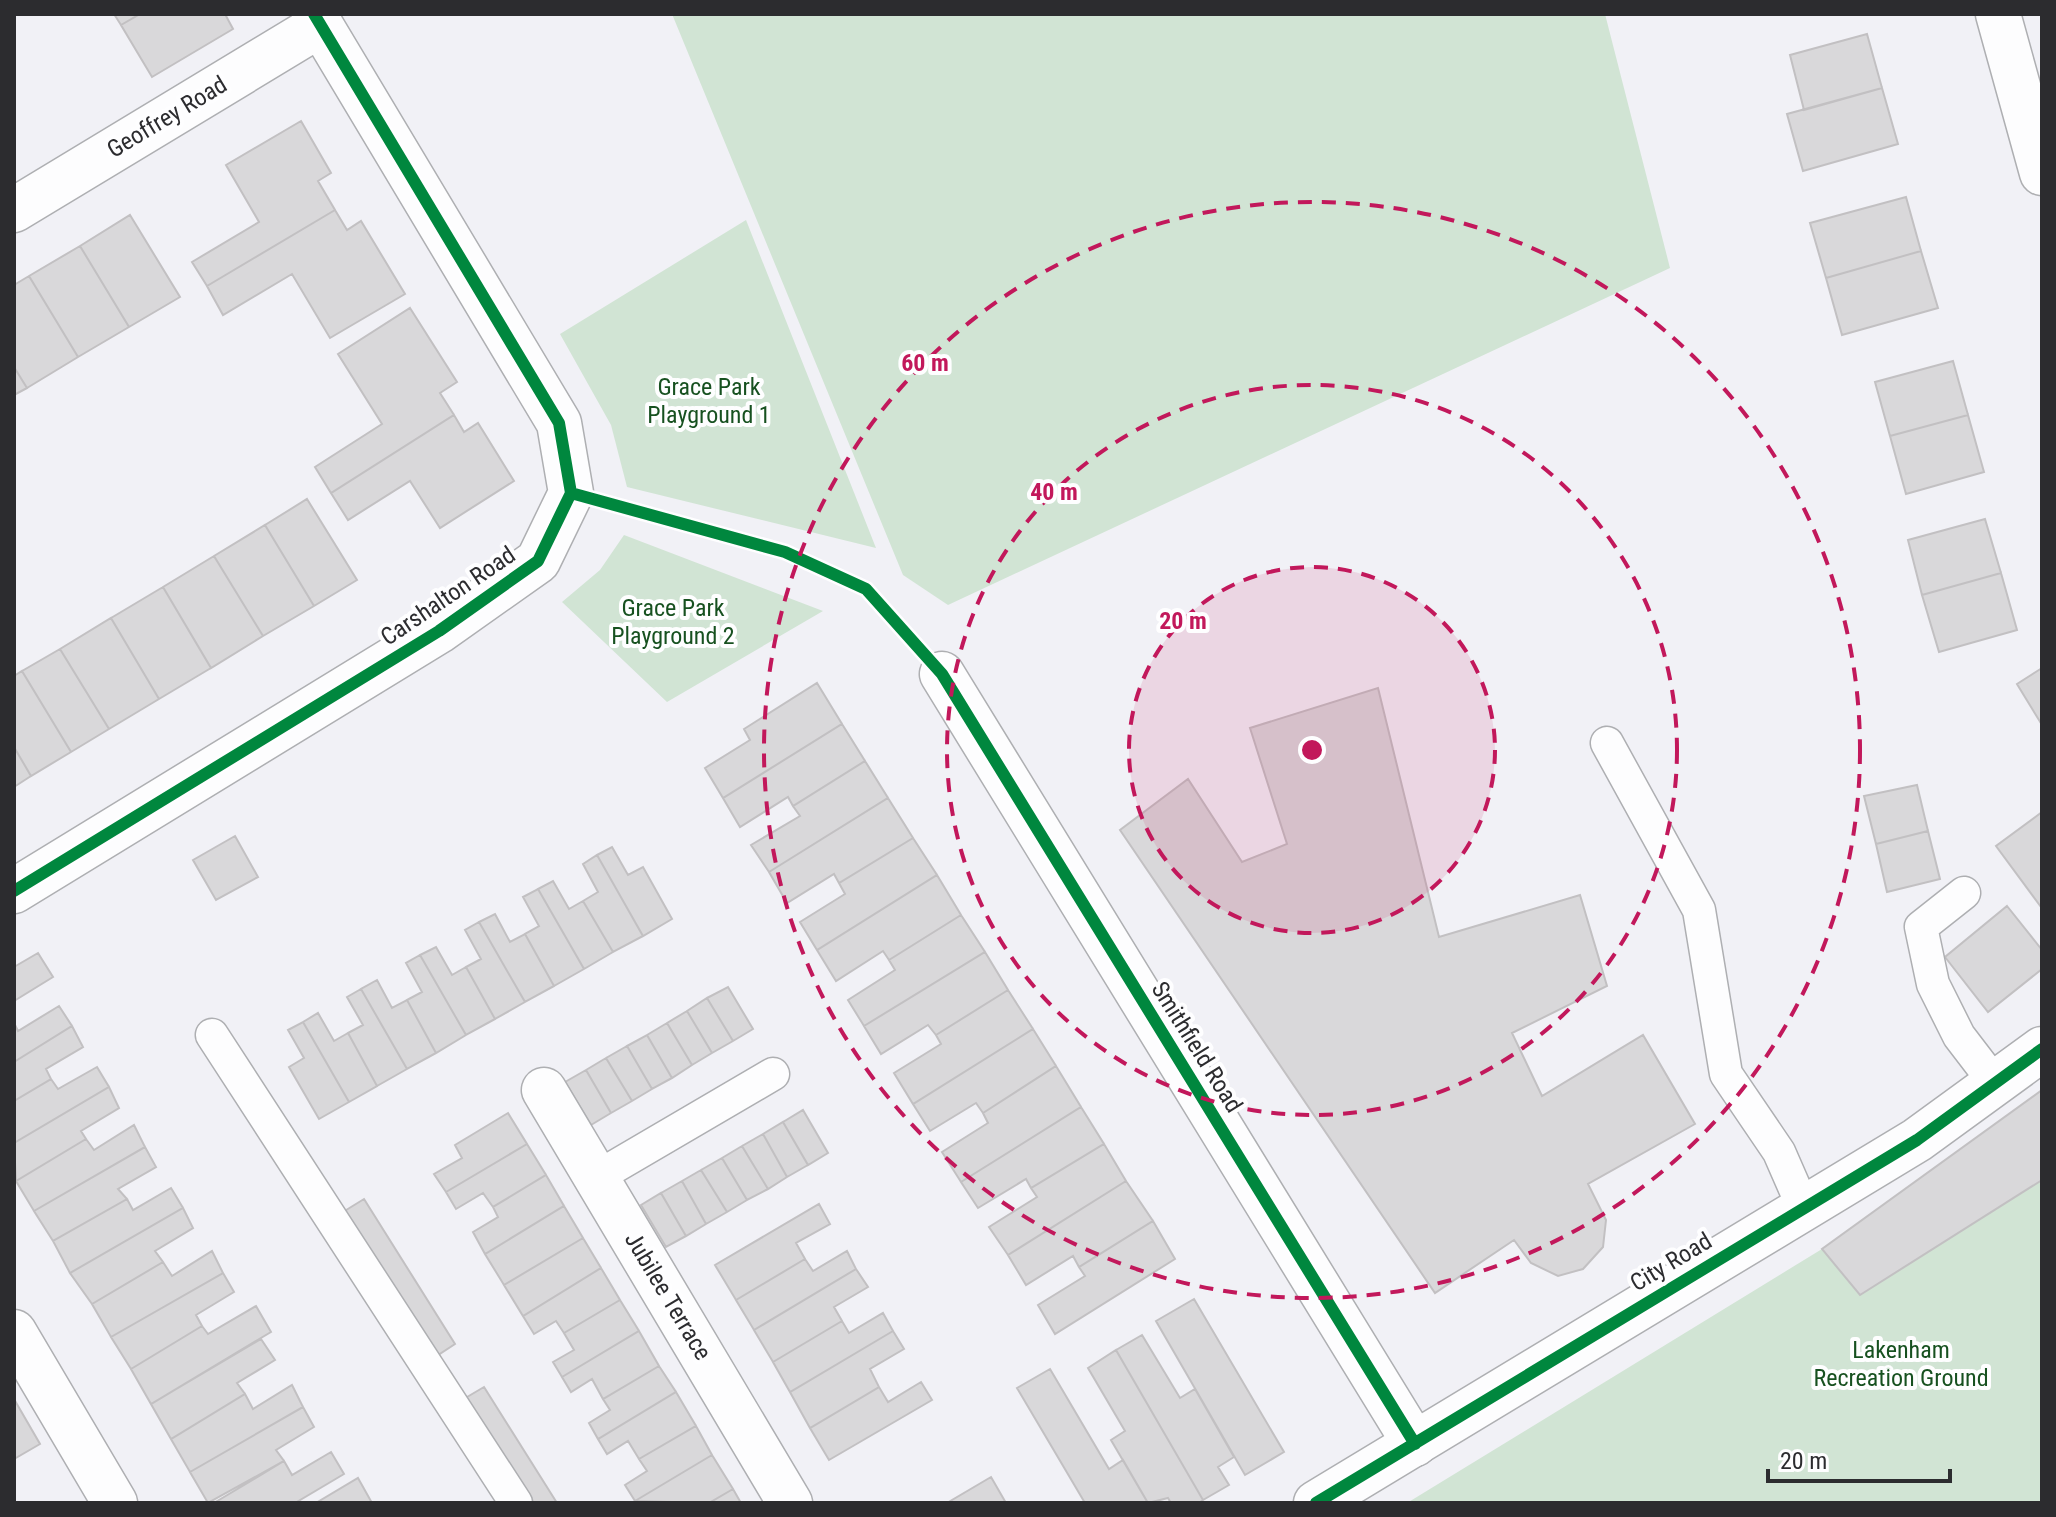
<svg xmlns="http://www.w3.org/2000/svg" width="2056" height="1517" viewBox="0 0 2056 1517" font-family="'Roboto Condensed',sans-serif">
	<rect width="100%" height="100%" fill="#f1f1f6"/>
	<!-- green -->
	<path fill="#d1e4d4" d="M 672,14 L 1605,14 L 1670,268 L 948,605 L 903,575 Z
		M 746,220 L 876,548 L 627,487 L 611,425 L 560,334 Z
		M 624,535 L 823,611 L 667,702 L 562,602 L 600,570 Z
		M 2042,1090 L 2042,1503 L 1407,1503 L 1822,1249 Z"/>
	<!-- building -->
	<path fill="#d9d8da" stroke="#c2c0c2" stroke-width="2" d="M 114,14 L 140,14 L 121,25 Z
		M 140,14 L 225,14 L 233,29 L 152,77 L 121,25 Z
		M 1867,34 L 1882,88 L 1804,110 L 1790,55 Z
		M 1882,88 L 1898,144 L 1803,171 L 1787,114 Z
		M 301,121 L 331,173 L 318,181 L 335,210 L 207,286 L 192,262 L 259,222 L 226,165 Z
		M 1906,197 L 1921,251 L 1826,278 L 1810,223 Z
		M 335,210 L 347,230 L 361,221 L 405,294 L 330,338 L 292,274 L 223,315 L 207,286 Z
		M 130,215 L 180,297 L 129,327 L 80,246 Z
		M 80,246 L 129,327 L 78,357 L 29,276 Z
		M 1921,251 L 1938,308 L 1842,335 L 1826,278 Z
		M 29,276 L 78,357 L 27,388 L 14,367 L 14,285 Z
		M 410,308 L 457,382 L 440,393 L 454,415 L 331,493 L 315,467 L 382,424 L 338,354 Z
		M 1953,361 L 1968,415 L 1890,436 L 1875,382 Z
		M 14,367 L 27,388 L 14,395 Z
		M 454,415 L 464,432 L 478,423 L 514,481 L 440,528 L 410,481 L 348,520 L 331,493 Z
		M 1968,415 L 1984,472 L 1906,494 L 1890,436 Z
		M 307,499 L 357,580 L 314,606 L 265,525 Z
		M 1985,519 L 2001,573 L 1922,595 L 1908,540 Z
		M 265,525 L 314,606 L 263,636 L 214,556 Z
		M 214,556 L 263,636 L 211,668 L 163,587 Z
		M 2001,573 L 2017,630 L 1939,652 L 1922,595 Z
		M 163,587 L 211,668 L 159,699 L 111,618 Z
		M 111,618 L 159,699 L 109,729 L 60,649 Z
		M 60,649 L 109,729 L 71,752 L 22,671 Z
		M 2042,668 L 2042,725 L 2017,684 Z
		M 22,671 L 71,752 L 31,776 L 14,747 L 14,676 Z
		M 817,683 L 842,724 L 723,798 L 705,768 L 750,740 L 744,729 Z
		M 1378,688 L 1439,937 L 1580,895 L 1607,986 L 1512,1033 L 1542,1096 L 1643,1035 L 1695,1124 L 1588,1184 L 1606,1220 L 1603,1247 L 1583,1269 L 1558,1276 L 1531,1263 L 1514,1240 L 1435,1293 L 1120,830 L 1188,779 L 1242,862 L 1287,844 L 1250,728 Z
		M 842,724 L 865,761 L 793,806 L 788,797 L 740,827 L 723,798 Z
		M 14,747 L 31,776 L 14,787 Z
		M 865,761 L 888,798 L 769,872 L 751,845 L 800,816 L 793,806 Z
		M 1917,785 L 1928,831 L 1876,844 L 1864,796 Z
		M 888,798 L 913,838 L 839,883 L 834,874 L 787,903 L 769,872 Z
		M 2042,812 L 2042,906 L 2041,907 L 1996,846 Z
		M 1928,831 L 1940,879 L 1887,892 L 1876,844 Z
		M 235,836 L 258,877 L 216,900 L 193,860 Z
		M 913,838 L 937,875 L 817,950 L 800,922 L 845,894 L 839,883 Z
		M 612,847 L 628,875 L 643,867 L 672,919 L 643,936 L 597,855 Z
		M 597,855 L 643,936 L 613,952 L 583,901 L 598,892 L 583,864 Z
		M 937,875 L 961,915 L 889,960 L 883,951 L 836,981 L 817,950 Z
		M 553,881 L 569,909 L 583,901 L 613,952 L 584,969 L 538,889 Z
		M 538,889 L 584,969 L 554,986 L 525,934 L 539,926 L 523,897 Z
		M 2007,906 L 2042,950 L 2042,969 L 1988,1012 L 1945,957 Z
		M 495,914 L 510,942 L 525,934 L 554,986 L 525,1002 L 479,922 Z
		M 961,915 L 985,952 L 864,1026 L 848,1000 L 895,970 L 889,960 Z
		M 479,922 L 525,1002 L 495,1019 L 466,967 L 481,959 L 465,930 Z
		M 436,947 L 452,975 L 466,967 L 495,1019 L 466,1035 L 420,955 Z
		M 985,952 L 1008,990 L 936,1035 L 928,1025 L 881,1054 L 864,1026 Z
		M 38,953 L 53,977 L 14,1001 L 14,967 Z
		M 420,955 L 466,1035 L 436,1053 L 407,1000 L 422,992 L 406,963 Z
		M 377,980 L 392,1008 L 407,1000 L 436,1053 L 407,1069 L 361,989 Z
		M 728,987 L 753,1029 L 733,1041 L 707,998 Z
		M 361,989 L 407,1069 L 377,1086 L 348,1033 L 363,1025 L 347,997 Z
		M 1008,990 L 1033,1029 L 913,1104 L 894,1073 L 941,1044 L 936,1035 Z
		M 707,998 L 733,1041 L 712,1053 L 687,1011 Z
		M 59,1006 L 72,1026 L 14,1062 L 14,1023 L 18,1031 Z
		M 687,1011 L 712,1053 L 692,1065 L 667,1023 Z
		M 318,1013 L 334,1041 L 348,1033 L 377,1086 L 349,1102 L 303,1022 Z
		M 303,1022 L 349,1102 L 319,1119 L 289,1067 L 304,1058 L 288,1030 Z
		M 667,1023 L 692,1065 L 672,1078 L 647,1035 Z
		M 72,1026 L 83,1047 L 46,1069 L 51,1079 L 14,1101 L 14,1062 Z
		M 1033,1029 L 1056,1066 L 983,1113 L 976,1103 L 930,1131 L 913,1104 Z
		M 647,1035 L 672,1078 L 652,1089 L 627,1046 Z
		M 627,1046 L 652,1089 L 632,1101 L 606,1058 Z
		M 606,1058 L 632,1101 L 611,1113 L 586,1070 Z
		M 1056,1066 L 1081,1107 L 961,1182 L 942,1152 L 988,1123 L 983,1113 Z
		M 97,1067 L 109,1087 L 14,1143 L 14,1101 L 51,1079 L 58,1089 Z
		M 586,1070 L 611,1113 L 591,1125 L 565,1082 Z
		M 109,1087 L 119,1108 L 81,1131 L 86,1139 L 16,1181 L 14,1143 Z
		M 2042,1090 L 2042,1180 L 1860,1295 L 1822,1249 Z
		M 1081,1107 L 1104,1144 L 1031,1188 L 1026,1179 L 978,1208 L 961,1182 Z
		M 803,1110 L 828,1153 L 808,1165 L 783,1122 Z
		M 508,1113 L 527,1144 L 446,1192 L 434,1174 L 462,1158 L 455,1145 Z
		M 783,1122 L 808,1165 L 787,1177 L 763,1134 Z
		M 134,1125 L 145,1147 L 34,1211 L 16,1181 L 86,1139 L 94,1150 Z
		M 763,1134 L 787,1177 L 768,1189 L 742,1146 Z
		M 527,1144 L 546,1175 L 493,1207 L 483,1193 L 456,1209 L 446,1192 Z
		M 1104,1144 L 1126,1181 L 1008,1255 L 989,1227 L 1037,1197 L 1031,1188 Z
		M 742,1146 L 768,1189 L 747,1200 L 722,1158 Z
		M 145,1147 L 156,1167 L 118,1189 L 127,1199 L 53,1241 L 34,1211 Z
		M 722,1158 L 747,1200 L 727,1212 L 701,1170 Z
		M 701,1170 L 727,1212 L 706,1224 L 682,1181 Z
		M 546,1175 L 564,1206 L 485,1254 L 473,1232 L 498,1217 L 493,1207 Z
		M 682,1181 L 706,1224 L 686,1236 L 661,1193 Z
		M 1126,1181 L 1153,1221 L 1079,1267 L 1073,1256 L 1026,1285 L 1008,1255 Z
		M 171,1188 L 183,1208 L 70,1273 L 53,1241 L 127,1199 L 133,1210 Z
		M 661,1193 L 686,1236 L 666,1247 L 641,1205 Z
		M 364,1199 L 455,1344 L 435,1357 L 343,1212 Z
		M 819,1204 L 830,1224 L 796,1243 L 805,1259 L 736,1300 L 715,1265 Z
		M 564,1206 L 583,1238 L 504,1285 L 485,1254 Z
		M 183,1208 L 193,1228 L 155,1251 L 163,1262 L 92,1304 L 70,1273 Z
		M 1153,1221 L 1175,1259 L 1055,1334 L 1038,1305 L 1085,1276 L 1079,1267 Z
		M 583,1238 L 601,1268 L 523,1316 L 504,1285 Z
		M 212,1251 L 223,1273 L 111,1337 L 92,1304 L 163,1262 L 172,1276 Z
		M 847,1251 L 856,1269 L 754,1330 L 736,1300 L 805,1259 L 813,1271 Z
		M 601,1268 L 620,1300 L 564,1333 L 556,1321 L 534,1334 L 523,1316 Z
		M 856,1269 L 868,1287 L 834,1307 L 842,1321 L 773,1362 L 754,1330 Z
		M 223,1273 L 234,1292 L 196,1315 L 202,1326 L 131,1369 L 111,1337 Z
		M 1194,1299 L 1284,1452 L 1245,1475 L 1156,1321 Z
		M 620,1300 L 639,1331 L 562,1377 L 553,1362 L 574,1350 L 564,1333 Z
		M 256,1306 L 271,1332 L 151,1404 L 131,1369 L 202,1326 L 208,1334 Z
		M 883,1313 L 893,1331 L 790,1392 L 773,1362 L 842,1321 L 849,1333 Z
		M 639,1331 L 659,1366 L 603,1399 L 592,1379 L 571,1392 L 562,1377 Z
		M 893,1331 L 904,1349 L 870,1369 L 879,1387 L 810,1428 L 790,1392 Z
		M 1142,1335 L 1180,1398 L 1195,1389 L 1234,1457 L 1218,1467 L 1229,1485 L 1203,1500 L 1116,1350 Z
		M 261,1339 L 275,1360 L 237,1383 L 245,1394 L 171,1439 L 151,1404 Z
		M 1116,1350 L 1203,1500 L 1199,1503 L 1171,1503 L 1168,1498 L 1148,1503 L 1111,1440 L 1125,1431 L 1088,1368 Z
		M 659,1366 L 676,1392 L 598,1439 L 589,1423 L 610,1410 L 603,1399 Z
		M 1050,1369 L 1109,1469 L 1123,1460 L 1148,1503 L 1085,1503 L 1017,1388 Z
		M 921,1382 L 932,1400 L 829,1460 L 810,1428 L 879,1387 L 888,1402 Z
		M 292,1385 L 303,1407 L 190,1472 L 171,1439 L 245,1394 L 253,1409 Z
		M 484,1387 L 557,1503 L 526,1503 L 462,1400 Z
		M 676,1392 L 696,1426 L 639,1459 L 628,1441 L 607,1454 L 598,1439 Z
		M 14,1399 L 40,1444 L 14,1459 Z
		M 303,1407 L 314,1427 L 276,1450 L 284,1461 L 208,1503 L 190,1472 Z
		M 696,1426 L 712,1455 L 635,1501 L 625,1485 L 647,1471 L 639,1459 Z
		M 331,1452 L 344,1474 L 295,1503 L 214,1503 L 284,1461 L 292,1475 Z
		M 712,1455 L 733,1489 L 709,1503 L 635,1501 Z
		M 991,1477 L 1006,1503 L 947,1503 Z
		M 358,1478 L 372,1503 L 316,1503 Z
		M 733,1489 L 741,1503 L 709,1503 Z"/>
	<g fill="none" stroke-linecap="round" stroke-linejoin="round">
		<!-- lane casing -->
		<g stroke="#aeafb2" stroke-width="35">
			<path id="lane" d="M 1607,743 L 1699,910 L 1726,1074 L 1779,1152 L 1803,1207
				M 1964,893 L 1921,927 L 1933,984 L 1959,1036 L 1995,1083
				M 212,1035 L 516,1503
				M 597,1177 L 773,1074"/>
		</g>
		<!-- street casing -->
		<g stroke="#aeafb2" stroke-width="47">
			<path id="street" d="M 1998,14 L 2042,173
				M 14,210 L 320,25
				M 942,674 L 1415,1444
				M 14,891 L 439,631 L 538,561 L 571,493 L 559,423 L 314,14
				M 544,1090 L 790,1503
				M 14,1332 L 115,1503"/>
		</g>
		<!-- secondary casing -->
		<g stroke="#aeafb2" stroke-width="47">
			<path id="secondary" d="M 1316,1503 L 1917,1140 L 2042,1049"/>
		</g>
		<!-- lane -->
		<use href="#lane" stroke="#fdfdfe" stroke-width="32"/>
		<!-- street -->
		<use href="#street" stroke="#fdfdfe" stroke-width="44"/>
		<!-- secondary -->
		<use href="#secondary" stroke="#fdfdfe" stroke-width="44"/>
		<!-- cycleway casing -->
		<g stroke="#fefeff" stroke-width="17">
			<path id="cycleway" d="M 571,493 L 785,552 L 866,589 L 942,674 L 1415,1444
				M 14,891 L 439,631 L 538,561 L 571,493 L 559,423 L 314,14
				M 1316,1503 L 1917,1140 L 2042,1049"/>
		</g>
		<!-- cycleway -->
		<use href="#cycleway" stroke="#00873e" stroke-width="12"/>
	</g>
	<!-- distance rings -->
	<circle cx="1312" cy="750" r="183" fill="#c2185b" fill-opacity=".12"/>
	<g fill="none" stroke="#c2185b" stroke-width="4" stroke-dasharray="14 10">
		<circle cx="1312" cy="750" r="183"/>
		<circle cx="1312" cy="750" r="365"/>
		<circle cx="1312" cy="750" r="548"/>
	</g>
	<g text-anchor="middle" stroke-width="8" stroke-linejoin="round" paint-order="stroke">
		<!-- street labels -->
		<g font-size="24" fill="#2c2c2f" stroke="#fefeff">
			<text transform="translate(167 117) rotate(-31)" y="8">Geoffrey Road</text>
			<text transform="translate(448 596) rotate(-34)" y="8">Carshalton Road</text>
			<text transform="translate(1197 1047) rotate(58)" y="8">Smithfield Road</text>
			<text transform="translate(1671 1262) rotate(-31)" y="8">City Road</text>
			<text transform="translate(668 1296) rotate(59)" y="8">Jubilee Terrace</text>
		</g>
		<!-- park labels -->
		<g font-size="24" fill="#175120" stroke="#fefeff">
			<text x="709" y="395">Grace Park<tspan x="709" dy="28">Playground 1</tspan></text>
			<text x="673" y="616">Grace Park<tspan x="673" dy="28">Playground 2</tspan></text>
			<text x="1901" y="1358">Lakenham<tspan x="1901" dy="28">Recreation Ground</tspan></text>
		</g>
	</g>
	<circle cx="1312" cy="750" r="12" fill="#c2185b" stroke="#fefeff" stroke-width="4"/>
	<g font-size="24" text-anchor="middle" font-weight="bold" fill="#c2185b" stroke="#fefeff" stroke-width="8" stroke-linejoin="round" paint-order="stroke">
		<text x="925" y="371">60 m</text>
		<text x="1054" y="500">40 m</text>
		<text x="1183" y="629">20 m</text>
	</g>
	<!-- border -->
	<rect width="2056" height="1517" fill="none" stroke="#2c2c2f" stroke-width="32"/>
	<!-- scale -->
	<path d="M1768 1469v12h182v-12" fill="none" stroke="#2c2c2f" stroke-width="4"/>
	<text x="1780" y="1469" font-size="24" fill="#2c2c2f" stroke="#fefeff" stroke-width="6" paint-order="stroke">20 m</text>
</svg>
